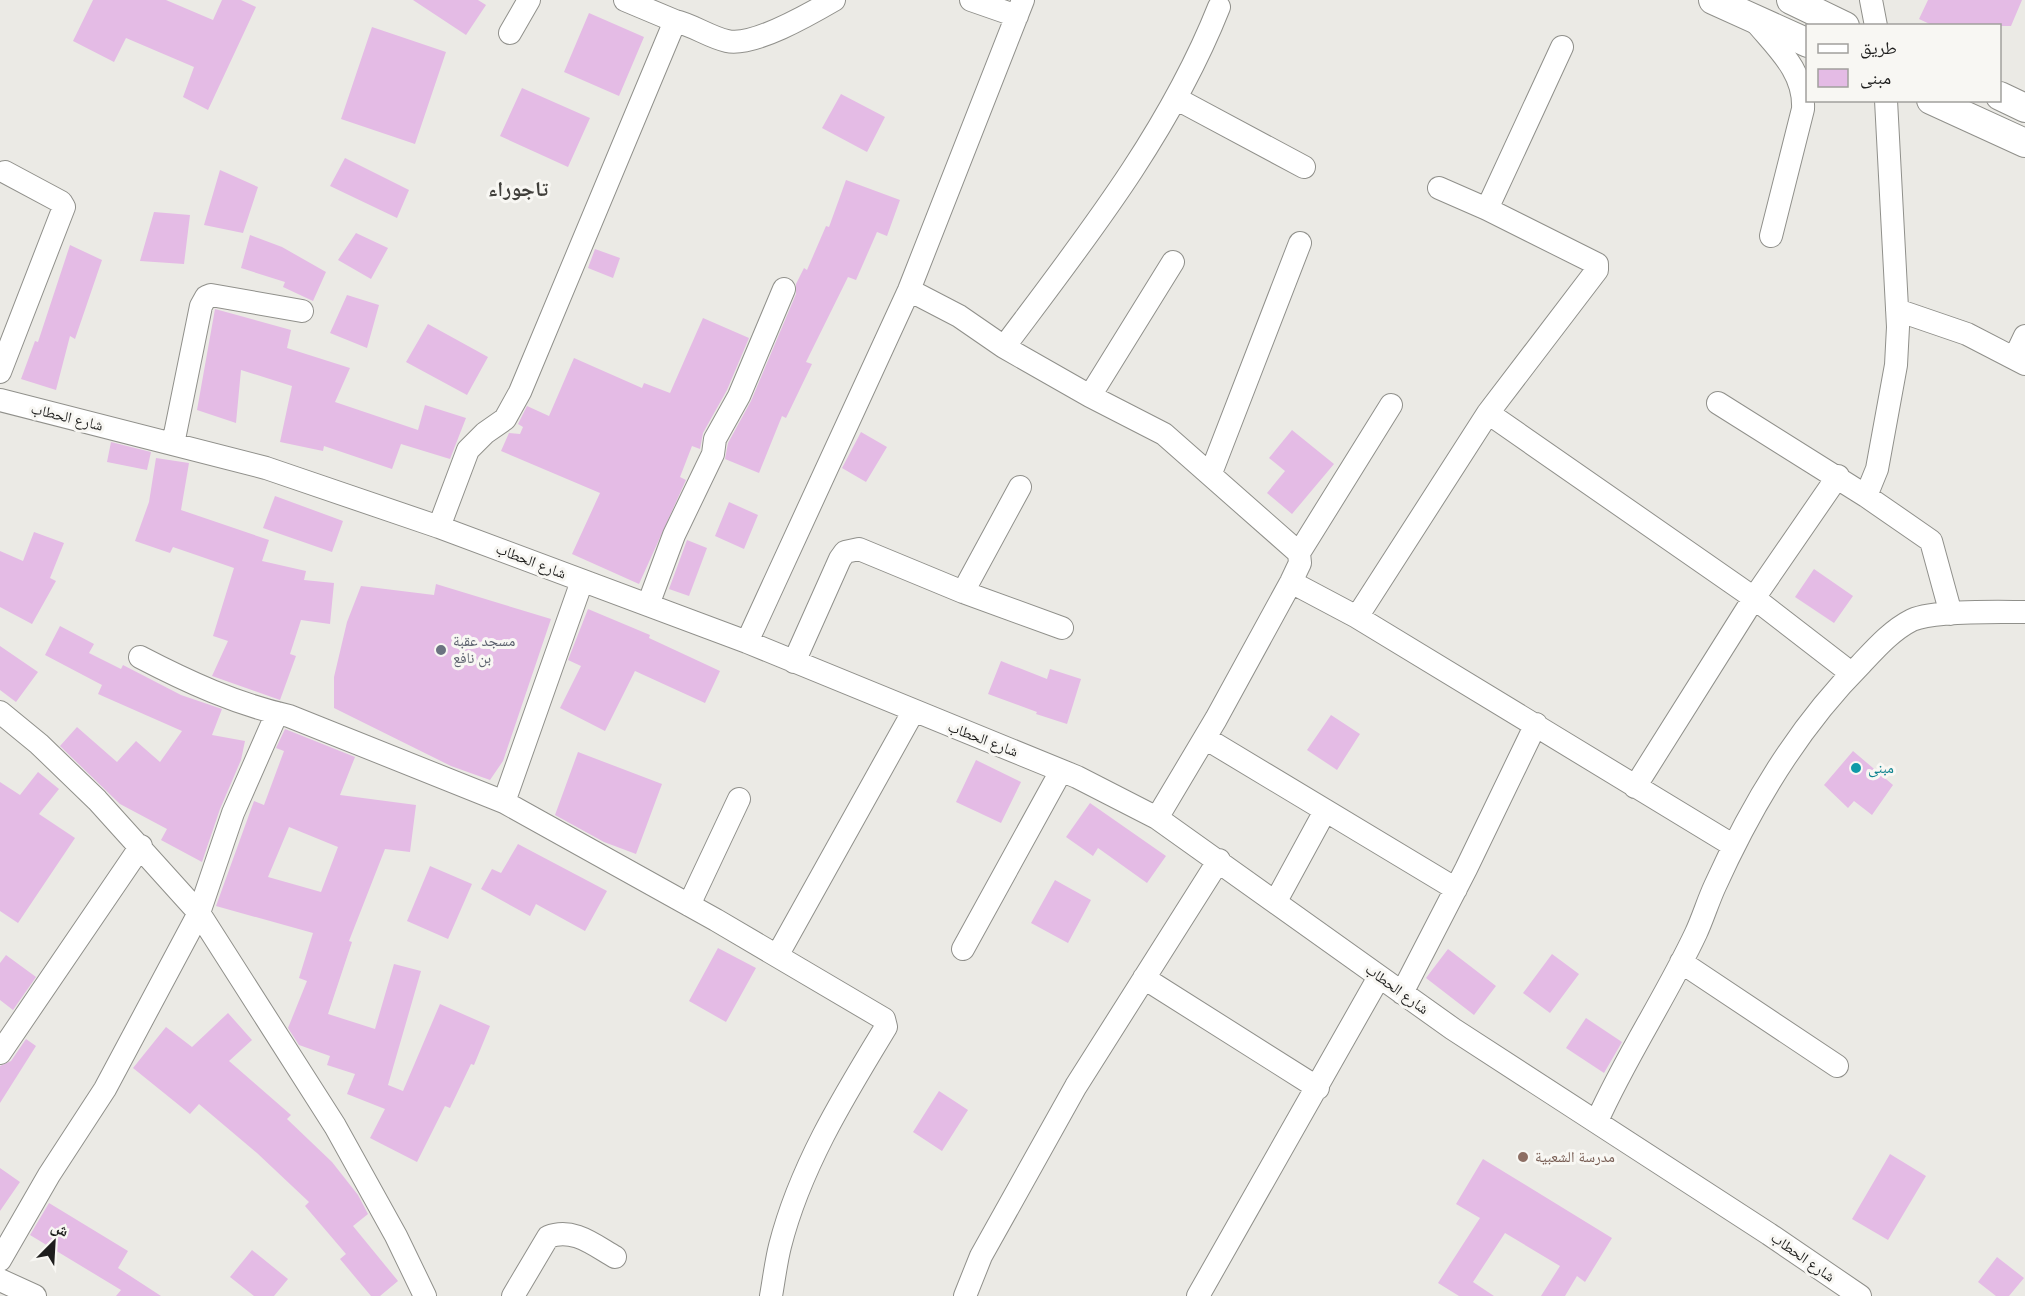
<svg xmlns="http://www.w3.org/2000/svg" width="2025" height="1296" viewBox="0 0 2025 1296" font-family="Montserrat,'Noto Naskh Arabic',sans-serif">
	<rect width="100%" height="100%" fill="#ebeae5"/>
	<!-- building -->
	<path fill="#e4bbe5" fill-rule="evenodd" d="M 93,0 L 166,0 L 213,20 L 222,0 L 241,0 L 256,7 L 208,110 L 183,97 L 194,67 L 126,38 L 114,62 L 73,41 Z
		M 413,0 L 478,0 L 486,5 L 466,35 Z
		M 1928,0 L 2022,0 L 2011,26 L 1934,26 L 1919,19 Z
		M 589,13 L 644,37 L 619,96 L 564,72 Z
		M 372,27 L 446,52 L 415,144 L 341,119 Z
		M 522,88 L 590,118 L 568,167 L 500,136 Z
		M 841,94 L 885,117 L 867,152 L 822,128 Z
		M 345,158 L 409,190 L 397,218 L 330,186 Z
		M 220,170 L 258,187 L 243,233 L 204,225 Z
		M 846,180 L 900,200 L 887,236 L 877,232 L 856,280 L 848,277 L 806,362 L 812,364 L 786,418 L 782,416 L 759,473 L 725,459 L 728,443 L 751,401 L 796,294 L 796,284 L 804,268 L 807,270 L 826,226 L 829,227 Z
		M 154,212 L 190,215 L 184,264 L 140,261 Z
		M 356,233 L 388,248 L 371,279 L 338,260 Z
		M 250,235 L 282,247 L 326,272 L 313,301 L 283,287 L 285,282 L 241,268 Z
		M 70,245 L 102,260 L 75,339 L 70,336 L 56,390 L 21,379 L 35,341 L 38,342 Z
		M 595,249 L 620,258 L 613,278 L 588,268 Z
		M 347,295 L 379,305 L 367,348 L 330,333 Z
		M 215,309 L 291,330 L 287,348 L 350,368 L 335,402 L 418,430 L 425,405 L 466,418 L 450,459 L 401,444 L 392,469 L 324,446 L 323,451 L 280,442 L 292,386 L 241,370 L 236,423 L 197,410 Z
		M 703,318 L 749,338 L 727,390 L 703,433 L 700,449 L 692,446 L 680,477 L 686,480 L 639,584 L 572,554 L 600,493 L 501,451 L 509,433 L 520,434 L 523,427 L 518,424 L 527,406 L 549,416 L 574,358 L 642,388 L 644,383 L 670,393 Z
		M 428,324 L 488,357 L 467,395 L 406,362 Z
		M 1292,430 L 1334,464 L 1292,514 L 1267,493 L 1285,471 L 1269,458 Z
		M 861,432 L 887,447 L 866,482 L 842,468 Z
		M 111,442 L 151,452 L 147,470 L 107,462 Z
		M 156,458 L 189,463 L 181,510 L 269,540 L 262,561 L 306,571 L 304,580 L 334,583 L 330,624 L 301,620 L 290,654 L 296,656 L 280,700 L 212,676 L 228,641 L 213,636 L 234,568 L 173,547 L 170,553 L 135,541 L 149,502 Z
		M 275,496 L 343,521 L 332,552 L 263,528 Z
		M 729,502 L 758,515 L 744,549 L 715,536 Z
		M 34,532 L 64,543 L 50,578 L 56,581 L 32,624 L 0,607 L 0,551 L 23,561 Z
		M 687,540 L 707,548 L 689,596 L 669,589 Z
		M 1814,569 L 1853,596 L 1834,623 L 1795,597 Z
		M 436,584 L 551,619 L 503,761 L 490,780 L 451,766 L 334,708 L 334,677 L 347,622 L 361,586 L 434,595 Z
		M 588,609 L 650,635 L 649,638 L 720,671 L 705,703 L 635,671 L 605,731 L 560,708 L 581,666 L 568,660 Z
		M 60,626 L 94,644 L 89,653 L 121,669 L 123,665 L 181,695 L 222,709 L 212,735 L 245,741 L 241,760 L 220,809 L 202,862 L 161,840 L 167,829 L 120,804 L 60,746 L 77,727 L 117,762 L 136,741 L 160,762 L 182,731 L 98,694 L 102,685 L 45,655 Z
		M 0,646 L 38,672 L 16,702 L 0,690 Z
		M 1001,661 L 1047,679 L 1050,669 L 1081,679 L 1067,724 L 1036,714 L 1037,712 L 988,694 Z
		M 1331,715 L 1360,734 L 1337,770 L 1307,750 Z
		M 285,729 L 355,757 L 340,795 L 416,805 L 410,852 L 385,849 L 349,941 L 352,942 L 328,1014 L 375,1029 L 394,964 L 421,971 L 388,1085 L 403,1091 L 440,1004 L 490,1026 L 474,1065 L 471,1064 L 450,1108 L 445,1106 L 417,1162 L 370,1138 L 385,1109 L 347,1094 L 355,1074 L 327,1065 L 330,1056 L 299,1045 L 288,1028 L 307,981 L 299,978 L 313,933 L 216,906 L 254,801 L 264,805 L 284,751 L 276,748 ZM 289,827 L 338,847 L 321,892 L 268,877 Z
		M 1853,751 L 1893,785 L 1872,815 L 1854,801 L 1848,808 L 1824,785 Z
		M 578,752 L 662,784 L 636,854 L 604,842 L 555,815 Z
		M 976,760 L 1021,782 L 1001,823 L 956,802 Z
		M 38,772 L 59,789 L 39,814 L 75,838 L 18,923 L 0,911 L 0,782 L 20,795 Z
		M 1090,803 L 1166,856 L 1147,883 L 1098,848 L 1093,856 L 1066,837 Z
		M 518,844 L 607,891 L 585,931 L 536,904 L 530,916 L 481,889 L 492,869 L 501,873 Z
		M 430,866 L 472,884 L 448,939 L 407,921 Z
		M 1055,880 L 1091,900 L 1068,943 L 1031,923 Z
		M 718,948 L 756,968 L 726,1022 L 689,1001 Z
		M 1448,949 L 1496,986 L 1474,1015 L 1426,978 Z
		M 1552,954 L 1579,974 L 1550,1013 L 1523,993 Z
		M 6,955 L 36,977 L 13,1010 L 0,1000 L 0,963 Z
		M 228,1013 L 252,1040 L 229,1061 L 291,1115 L 287,1119 L 332,1162 L 358,1195 L 368,1214 L 353,1226 L 398,1281 L 380,1296 L 371,1296 L 340,1259 L 346,1254 L 305,1206 L 309,1202 L 257,1153 L 199,1104 L 190,1114 L 133,1068 L 166,1027 L 192,1047 Z
		M 1586,1018 L 1622,1042 L 1604,1073 L 1566,1048 Z
		M 26,1039 L 36,1046 L 0,1103 L 0,1066 L 11,1061 Z
		M 939,1091 L 968,1110 L 942,1151 L 913,1132 Z
		M 1890,1154 L 1926,1176 L 1888,1240 L 1852,1219 Z
		M 1483,1159 L 1612,1238 L 1585,1282 L 1577,1276 L 1565,1296 L 1541,1296 L 1560,1266 L 1505,1233 L 1473,1282 L 1494,1296 L 1459,1296 L 1438,1283 L 1480,1218 L 1456,1204 Z
		M 0,1168 L 20,1182 L 0,1211 Z
		M 49,1203 L 128,1251 L 118,1268 L 161,1296 L 116,1296 L 121,1290 L 30,1235 Z
		M 252,1250 L 288,1279 L 274,1296 L 254,1296 L 230,1277 Z
		M 1997,1257 L 2024,1278 L 2009,1296 L 1996,1296 L 1978,1282 Z"/>
	<g fill="none" stroke-linecap="round" stroke-linejoin="round">
		<!-- minor casing -->
		<g stroke="#90908b" stroke-width="24">
			<path id="minor" d="M 971,0 L 1017,16
				M 1871,0 L 1876,26
				M 1754,20 C 1776,47 1805,71 1803,109 L 1771,236
				M 675,21 C 693,25 709,37 727,41 C 753,47 810,14 834,0
				M 510,33 L 529,0
				M 1177,99 L 1304,167
				M 1886,100 L 1898,327 L 1896,365 L 1877,469 L 1866,496 L 1931,541 L 1951,614
				M 1487,209 L 1562,47
				M 909,290 L 959,316 L 1004,347 L 1090,396 L 1164,434 L 1299,553 L 1300,563 L 1291,582 L 1216,719 L 1157,818
				M 1897,310 L 1967,334 L 2025,364
				M 1004,347 C 1085,239 1169,133 1219,7
				M 2015,357 L 2025,336
				M 0,372 L 64,207 L 61,202 L 5,172
				M 1090,396 L 1173,262
				M 0,400 L 266,468 L 439,527 L 747,642 L 1077,777 L 1157,818 L 1453,1029 L 1769,1234 L 1860,1296
				M 1718,403 L 1866,496
				M 1488,413 L 1754,598 L 1851,673
				M 173,444 L 201,306 L 206,297 L 211,295 L 302,311
				M 1211,473 L 1300,243
				M 439,527 L 468,450 L 485,433 L 505,419 L 520,392 L 675,21 L 625,0
				M 1299,553 L 1391,405
				M 1291,582 L 1357,617 L 1734,846
				M 963,592 L 1020,487
				M 648,605 L 674,535 L 713,454 L 715,439 L 739,396 L 784,289
				M 1357,617 L 1488,413 L 1597,270 L 1597,264 L 1487,209 L 1439,188
				M 747,642 L 909,290 L 1023,0
				M 140,657 C 188,682 236,704 289,716 L 504,802 L 716,920 L 884,1019 L 886,1027 C 844,1096 800,1167 780,1246 C 776,1262 774,1279 771,1296
				M 794,662 L 840,559 L 845,552 L 859,549 L 963,592 L 1062,628
				M 0,712 L 39,744 L 97,800 L 199,913 L 335,1126 L 396,1236 L 425,1296
				M 1205,738 L 1456,889
				M 1635,787 L 1754,598 L 1838,476
				M 504,802 L 582,581
				M 1276,901 L 1325,811
				M 689,905 L 739,799
				M 963,949 L 1061,771
				M 777,956 L 913,712
				M 1681,962 L 1837,1066
				M 1144,978 L 1318,1088
				M 1402,993 L 1466,869 L 1536,724
				M 0,1053 L 141,846
				M 1597,1121 C 1626,1056 1666,997 1696,933 C 1703,918 1708,901 1715,886 C 1751,806 1798,727 1861,664 C 1876,648 1892,630 1912,620 C 1935,610 1999,612 2025,612
				M 0,1260 L 49,1175 L 105,1089 L 199,913 L 233,813 L 277,713
				M 0,1280 L 35,1296
				M 513,1296 L 548,1237 C 573,1227 594,1245 615,1257
				M 965,1296 L 981,1256 L 1076,1086 L 1219,860
				M 1198,1296 L 1379,977"/>
		</g>
		<!-- major casing -->
		<g stroke="#90908b" stroke-width="30">
			<path id="major" d="M 1713,0 L 1808,43
				M 1791,0 L 1845,26
				M 2000,96 L 2025,108
				M 1931,100 L 2025,143"/>
		</g>
		<!-- minor -->
		<use href="#minor" stroke="#fff" stroke-width="22"/>
		<!-- major -->
		<use href="#major" stroke="#fff" stroke-width="28"/>
	</g>
	<!-- markers -->
	<circle fill="#6b7280" stroke="#f8f7f3" stroke-width="2" cx="441" cy="650" r="6"/>
	<circle fill="#0f9aa8" stroke="#f8f7f3" stroke-width="2" cx="1856" cy="768" r="6"/>
	<circle fill="#8d6e63" stroke="#f8f7f3" stroke-width="2" cx="1523" cy="1157" r="6"/>
	<g text-anchor="middle" stroke-width="6" stroke-linejoin="round" paint-order="stroke">
		<!-- street labels -->
		<g font-size="15" fill="#1e1e1d" stroke="#f8f7f3">
			<text transform="translate(67 417) rotate(14)" y="5">شارع الحطاب</text>
			<text transform="translate(531 561) rotate(21)" y="5">شارع الحطاب</text>
			<text transform="translate(983 739) rotate(21)" y="5">شارع الحطاب</text>
			<text transform="translate(1397 989) rotate(36)" y="5">شارع الحطاب</text>
			<text transform="translate(1803 1257) rotate(35)" y="5">شارع الحطاب</text>
		</g>
		<!-- worship labels -->
		<g font-size="15" fill="#5b616d" stroke="#f8f7f3" text-anchor="start">
			<text x="453" y="646">مسجد عقبة<tspan x="453" dy="17">بن نافع</tspan></text>
		</g>
		<!-- culture labels -->
		<g font-size="15" fill="#0d838f" stroke="#f8f7f3" text-anchor="start">
			<text x="1868" y="773">مبنى</text>
		</g>
		<!-- education labels -->
		<g font-size="15" fill="#785e54" stroke="#f8f7f3" text-anchor="start">
			<text x="1535" y="1162">مدرسة الشعبية</text>
		</g>
		<!-- district labels -->
		<g font-size="21" font-weight="bold" fill="#403f3b" stroke="#f8f7f3">
			<text x="518" y="196">تاجوراء</text>
		</g>
	</g>
	<!-- legend -->
	<rect x="1806" y="24" width="195" height="78" fill="#f8f7f3" stroke="#a1a09d" stroke-width="1.5"/>
	<rect x="1818" y="44" width="30" height="9" fill="#ffffff" stroke="#a1a09d" stroke-width="1.5"/>
	<text x="1860" y="54" font-size="18" fill="#1e1e1d">طريق</text>
	<rect x="1818" y="69" width="30" height="18" fill="#e4bbe5" stroke="#a1a09d" stroke-width="1.5"/>
	<text x="1860" y="84" font-size="18" fill="#1e1e1d">مبنى</text>
	<!-- north arrow -->
	<g transform="translate(54 1242) rotate(24)" stroke="#f8f7f3" stroke-width="4.5" paint-order="stroke">
	<path d="M0-4.5L10 22L0 15L-10 22Z" fill="#1e1e1d"/>
	<text y="-9" font-size="16" font-weight="bold" text-anchor="middle" fill="#1e1e1d">ش</text>
	</g>
</svg>
